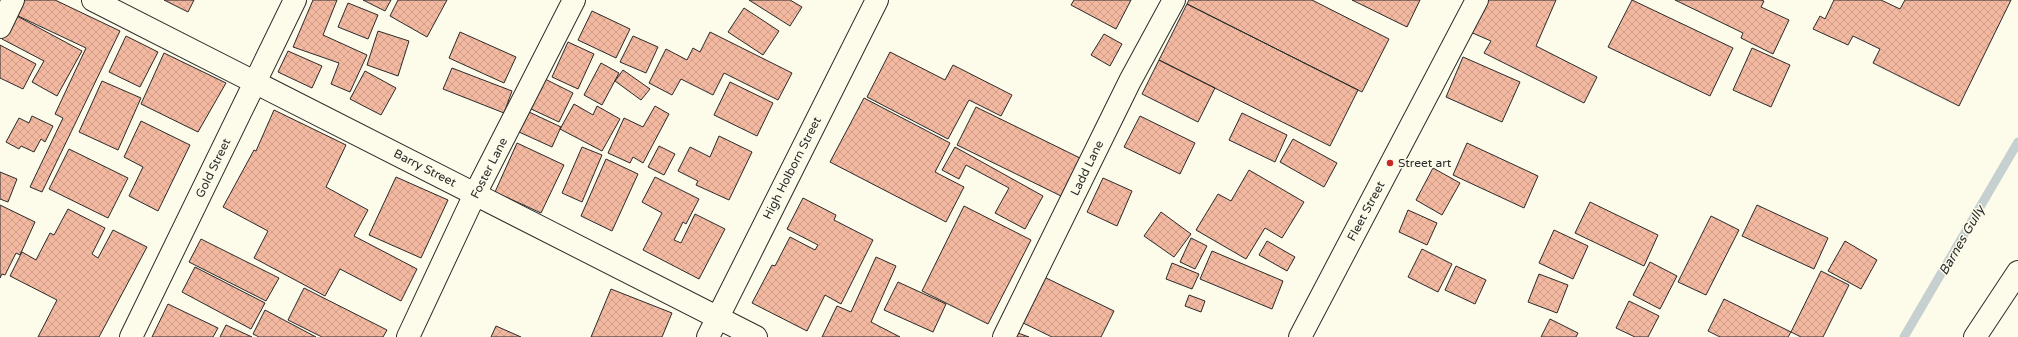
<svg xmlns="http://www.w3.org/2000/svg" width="2018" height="337" viewBox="0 0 2018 337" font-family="'Varela Round',sans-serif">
	<defs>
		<pattern id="building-cross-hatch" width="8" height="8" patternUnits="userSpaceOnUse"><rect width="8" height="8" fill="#f2b8a0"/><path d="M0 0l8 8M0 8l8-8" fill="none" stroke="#d09e8a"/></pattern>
	</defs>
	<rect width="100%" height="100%" fill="#fdfbea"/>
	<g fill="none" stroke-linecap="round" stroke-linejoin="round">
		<!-- stream -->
		<path stroke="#c7d0d0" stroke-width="9" d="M 1904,337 L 2018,142"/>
	</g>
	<!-- building -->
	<path fill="url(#building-cross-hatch)" stroke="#2b2b2b" d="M 23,0 L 55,0 L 120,31 L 42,192 L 30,187 L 63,118 L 55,114 L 86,48 L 16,15 Z
		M 164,0 L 194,0 L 188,12 Z
		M 313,0 L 337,0 L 323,35 L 367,55 L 350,92 L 331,84 L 339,63 L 293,47 Z
		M 363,0 L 391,0 L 385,11 Z
		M 398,0 L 447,0 L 427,37 L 390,16 Z
		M 749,0 L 790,0 L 802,7 L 790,26 Z
		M 1074,0 L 1131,0 L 1116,29 L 1071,5 Z
		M 1189,0 L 1312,0 L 1389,39 L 1362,92 L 1187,4 Z
		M 1352,0 L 1420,0 L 1407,27 Z
		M 1482,0 L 1556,0 L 1536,46 L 1597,77 L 1584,103 L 1484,53 L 1491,41 L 1468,31 Z
		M 1632,0 L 1733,48 L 1710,96 L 1608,47 Z
		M 1675,0 L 1761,0 L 1764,1 L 1761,7 L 1789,20 L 1773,54 L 1741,38 L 1743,33 Z
		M 1834,0 L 1881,0 L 1900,9 L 1905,0 L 2011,0 L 1959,106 L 1873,63 L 1880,49 L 1853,36 L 1848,45 L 1813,29 L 1820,16 L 1825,19 Z
		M 348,3 L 378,15 L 368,39 L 338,27 Z
		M 1187,4 L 1358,90 L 1330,146 L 1159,60 Z
		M 744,8 L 779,31 L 763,55 L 728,32 Z
		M 592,11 L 630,29 L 616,58 L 578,40 Z
		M 15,15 L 82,51 L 57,96 L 32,82 L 44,61 L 2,39 Z
		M 378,31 L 409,41 L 398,76 L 367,65 Z
		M 460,32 L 516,57 L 504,83 L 449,58 Z
		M 710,32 L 792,73 L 778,100 L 724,73 L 713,95 L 681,79 L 672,95 L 649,83 L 666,49 L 687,60 L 693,48 L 700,52 Z
		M 1104,34 L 1122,44 L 1110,66 L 1091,55 Z
		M 126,36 L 158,52 L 140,87 L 109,72 Z
		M 633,36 L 658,47 L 646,73 L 620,62 Z
		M 568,42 L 594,54 L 578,89 L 552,77 Z
		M 0,45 L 36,64 L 23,89 L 0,78 Z
		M 1752,48 L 1790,65 L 1771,107 L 1733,90 Z
		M 288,51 L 322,66 L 312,88 L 278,72 Z
		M 890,52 L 945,80 L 953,65 L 1012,95 L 1001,116 L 969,100 L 948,139 L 867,97 Z
		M 164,53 L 226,83 L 198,132 L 141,104 Z
		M 1463,57 L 1520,82 L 1502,122 L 1446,97 Z
		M 1159,60 L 1215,88 L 1198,122 L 1142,94 Z
		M 601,63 L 619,73 L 602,105 L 584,95 Z
		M 452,68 L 512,91 L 504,113 L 443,89 Z
		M 623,70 L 650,89 L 641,100 L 615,81 Z
		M 365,71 L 396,88 L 381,115 L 350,99 Z
		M 543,78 L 573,93 L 559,122 L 529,108 Z
		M 102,81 L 141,98 L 118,150 L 79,132 Z
		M 730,82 L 773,103 L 757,136 L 714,115 Z
		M 864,98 L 950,143 L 935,172 L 964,187 L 946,222 L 830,162 Z
		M 574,104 L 593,115 L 597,106 L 620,119 L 602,151 L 560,129 Z
		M 655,106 L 669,114 L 643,163 L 633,157 L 630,163 L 608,153 L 624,118 L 643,127 Z
		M 976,107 L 1080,158 L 1061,196 L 957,145 Z
		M 274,110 L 346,145 L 326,187 L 368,210 L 354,236 L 417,269 L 401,301 L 340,269 L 325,296 L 254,258 L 268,231 L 223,207 L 254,150 L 256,151 Z
		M 529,112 L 561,127 L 552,147 L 519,132 Z
		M 1242,113 L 1287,135 L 1275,162 L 1229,140 Z
		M 32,116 L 53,126 L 45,142 L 41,139 L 34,152 L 21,146 L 19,149 L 6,142 L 19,118 L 29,123 Z
		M 1140,116 L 1195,143 L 1180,174 L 1124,147 Z
		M 141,121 L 190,145 L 158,211 L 129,196 L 143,167 L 124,157 Z
		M 719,136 L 752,152 L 729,200 L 696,185 L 698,181 L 678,171 L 690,147 L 710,157 Z
		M 1293,139 L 1337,163 L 1324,187 L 1280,162 Z
		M 517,143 L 564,165 L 541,213 L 495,192 Z
		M 1467,143 L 1538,176 L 1524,208 L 1453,175 Z
		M 659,146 L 675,154 L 664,175 L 648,167 Z
		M 582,147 L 602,155 L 582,202 L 562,193 Z
		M 955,147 L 1043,196 L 1025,229 L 995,213 L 1009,188 L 966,165 L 959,179 L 942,170 Z
		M 69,149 L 128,178 L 108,218 L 49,189 Z
		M 606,159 L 638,174 L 612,231 L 581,216 Z
		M 1433,168 L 1460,183 L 1442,215 L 1416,200 Z
		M 1249,170 L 1304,202 L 1282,238 L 1265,228 L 1246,259 L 1196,230 L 1218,194 L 1231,201 Z
		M 0,172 L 17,179 L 8,202 L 0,199 Z
		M 396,177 L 448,200 L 421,258 L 369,235 Z
		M 655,177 L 699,199 L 686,224 L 683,222 L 674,240 L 681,243 L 695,214 L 725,229 L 699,279 L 643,250 L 662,213 L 642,202 Z
		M 1103,178 L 1132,191 L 1117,226 L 1087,212 Z
		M 803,198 L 836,215 L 834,220 L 873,240 L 841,304 L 825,295 L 807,331 L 752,303 L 772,265 L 775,266 L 790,237 L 815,250 L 818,245 L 787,229 Z
		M 1590,202 L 1658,235 L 1644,266 L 1575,233 Z
		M 0,205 L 35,222 L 20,255 L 16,253 L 5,275 L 2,274 L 0,278 Z
		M 1757,205 L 1828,238 L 1814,269 L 1742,236 Z
		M 964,206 L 1031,240 L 988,324 L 922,291 Z
		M 68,209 L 105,228 L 92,254 L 98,258 L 113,230 L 147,247 L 99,337 L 38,337 L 57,300 L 10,276 L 22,252 L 36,260 L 50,233 L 54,235 Z
		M 1408,210 L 1437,223 L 1427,245 L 1399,232 Z
		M 1161,212 L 1191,234 L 1174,257 L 1144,236 Z
		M 1711,216 L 1739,230 L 1706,295 L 1678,282 Z
		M 1554,230 L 1588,246 L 1573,279 L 1539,263 Z
		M 1191,238 L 1207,246 L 1195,269 L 1180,262 Z
		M 201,239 L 279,278 L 266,301 L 189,262 Z
		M 1267,241 L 1295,257 L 1287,271 L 1259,255 Z
		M 1845,241 L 1877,260 L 1861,289 L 1828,271 Z
		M 1422,249 L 1452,264 L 1438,292 L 1408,277 Z
		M 1212,251 L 1283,281 L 1272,309 L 1200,279 Z
		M 876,257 L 896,266 L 871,322 L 900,337 L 822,337 L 837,306 L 851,312 Z
		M 1650,262 L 1677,276 L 1660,309 L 1633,295 Z
		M 1172,263 L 1199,274 L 1192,289 L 1166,279 Z
		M 1456,266 L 1486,280 L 1475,304 L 1445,290 Z
		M 195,267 L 265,303 L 251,329 L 182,292 Z
		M 1821,271 L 1849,285 L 1823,337 L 1801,337 L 1791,332 Z
		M 1539,274 L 1568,285 L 1557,313 L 1528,302 Z
		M 1040,275 L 1114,311 L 1101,337 L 1052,337 L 1017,320 Z
		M 898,282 L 946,304 L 933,332 L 884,310 Z
		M 304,288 L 387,330 L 383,337 L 322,337 L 288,320 Z
		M 611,289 L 672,313 L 662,337 L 591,337 Z
		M 1189,295 L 1205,301 L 1201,312 L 1185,306 Z
		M 1724,299 L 1791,332 L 1788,337 L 1720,337 L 1708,331 Z
		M 1629,301 L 1659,316 L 1648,337 L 1635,337 L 1616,328 Z
		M 168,304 L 218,328 L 213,337 L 152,337 Z
		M 265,310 L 316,337 L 259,337 L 253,334 Z
		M 1550,319 L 1578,333 L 1576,337 L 1541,337 Z
		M 226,325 L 252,337 L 220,337 Z
		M 496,326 L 521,337 L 491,337 Z
		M 1007,329 L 1029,337 L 1004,337 Z"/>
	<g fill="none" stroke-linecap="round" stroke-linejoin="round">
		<!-- minor casing -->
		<g stroke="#2b2b2b" stroke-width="24">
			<path id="minor" d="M 93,0 L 756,337
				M 0,27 L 13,0
				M 131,337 L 295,0
				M 408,337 L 475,194 L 574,0
				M 708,337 L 877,0
				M 1004,337 L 1130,81 L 1174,0
				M 1300,337 L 1477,0"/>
		</g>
		<!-- primary casing -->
		<g stroke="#2b2b2b" stroke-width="24">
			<path id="primary" d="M 1975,337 L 2018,272"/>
		</g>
		<!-- minor -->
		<use href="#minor" stroke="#fdfbea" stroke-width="22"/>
		<!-- primary -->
		<use href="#primary" stroke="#fdfbea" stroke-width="22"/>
	</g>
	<!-- markers -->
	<circle fill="#c62828" stroke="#fdfbea" stroke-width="1.5" cx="1390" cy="163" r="4"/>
	<g text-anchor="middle" stroke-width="3" stroke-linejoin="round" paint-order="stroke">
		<!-- poi labels -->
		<g font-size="12" fill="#2b2b2b" stroke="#fdfbea" text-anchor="start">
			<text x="1398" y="167">Street art</text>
		</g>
		<!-- street labels -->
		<g font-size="12" fill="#2b2b2b" stroke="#fdfbea">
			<text transform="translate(213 168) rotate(-64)" y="4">Gold Street</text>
			<text transform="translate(425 168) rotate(27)" y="4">Barry Street</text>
			<text transform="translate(489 168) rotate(-63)" y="4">Foster Lane</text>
			<text transform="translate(792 168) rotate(-63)" y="4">High Holborn Street</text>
			<text transform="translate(1087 168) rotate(-64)" y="4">Ladd Lane</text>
			<text transform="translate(1366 211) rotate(-62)" y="4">Fleet Street</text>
		</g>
		<!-- water labels -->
		<g font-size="13" font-style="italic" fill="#2b2b2b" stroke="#fdfbea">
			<text transform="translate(1961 240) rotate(-60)" y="5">Barnes Gully</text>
		</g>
	</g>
</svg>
